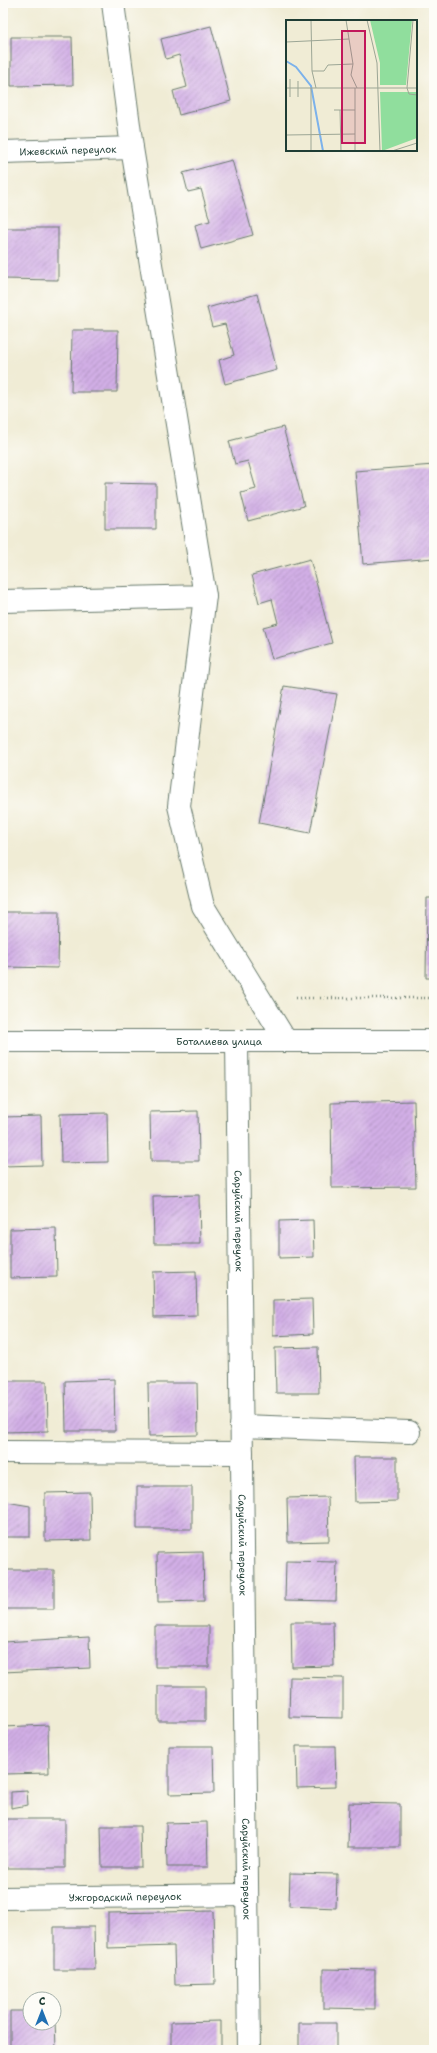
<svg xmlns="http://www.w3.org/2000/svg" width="437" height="2053" viewBox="0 0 437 2053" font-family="'Shantell Sans',sans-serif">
	<defs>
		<pattern id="building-hatch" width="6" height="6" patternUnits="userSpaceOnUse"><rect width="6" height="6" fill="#d2afe6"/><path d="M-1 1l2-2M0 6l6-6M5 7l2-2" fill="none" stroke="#aa90bb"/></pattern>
	</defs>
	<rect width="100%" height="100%" fill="#fdfcf7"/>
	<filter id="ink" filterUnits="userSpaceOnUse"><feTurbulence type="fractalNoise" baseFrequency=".025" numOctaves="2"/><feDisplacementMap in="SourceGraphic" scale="8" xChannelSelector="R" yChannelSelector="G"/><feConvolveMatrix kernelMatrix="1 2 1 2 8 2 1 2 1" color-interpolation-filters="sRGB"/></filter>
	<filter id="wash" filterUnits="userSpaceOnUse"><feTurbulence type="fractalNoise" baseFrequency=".012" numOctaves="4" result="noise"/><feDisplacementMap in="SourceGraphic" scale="16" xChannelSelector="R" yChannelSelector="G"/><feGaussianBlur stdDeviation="0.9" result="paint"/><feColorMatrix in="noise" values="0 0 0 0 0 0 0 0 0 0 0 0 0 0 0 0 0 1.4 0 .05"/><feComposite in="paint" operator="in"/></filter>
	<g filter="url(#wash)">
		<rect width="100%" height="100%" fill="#f0ecd5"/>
		<g id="blocks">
			<!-- building -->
			<path fill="url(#building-hatch)" d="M 211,26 L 231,101 L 179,115 L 173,91 L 187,87 L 179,55 L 166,59 L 161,39 Z
				M 11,37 L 72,37 L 73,85 L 11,86 Z
				M 232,160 L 253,235 L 201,249 L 195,225 L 210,221 L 201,189 L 188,192 L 183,173 Z
				M 3,228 L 58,228 L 58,280 L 3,279 Z
				M 257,294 L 277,370 L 225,384 L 219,360 L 234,355 L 225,324 L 212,327 L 207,308 Z
				M 72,330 L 118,330 L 117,392 L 71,392 Z
				M 283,427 L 304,506 L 248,521 L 241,493 L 256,489 L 248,461 L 235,464 L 229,441 Z
				M 434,465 L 434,558 L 363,564 L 355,471 Z
				M 105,483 L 156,484 L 156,529 L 105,529 Z
				M 310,559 L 332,643 L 272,659 L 263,627 L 278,623 L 272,599 L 259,603 L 252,575 Z
				M 284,686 L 337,694 L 310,833 L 259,823 Z
				M 427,898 L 434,898 L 434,978 L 426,978 Z
				M 3,912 L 59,912 L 58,968 L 3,967 Z
				M 414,1101 L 416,1187 L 332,1188 L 331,1103 Z
				M 198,1111 L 199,1161 L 151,1161 L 150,1112 Z
				M 107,1113 L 108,1162 L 61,1163 L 60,1114 Z
				M 41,1116 L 42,1165 L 3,1166 L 3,1117 Z
				M 199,1195 L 200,1244 L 154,1244 L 153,1196 Z
				M 313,1220 L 314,1257 L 279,1258 L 279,1221 Z
				M 56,1228 L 57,1277 L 10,1278 L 10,1229 Z
				M 196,1271 L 197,1316 L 154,1317 L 153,1272 Z
				M 312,1299 L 313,1334 L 273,1336 L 273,1300 Z
				M 318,1347 L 319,1393 L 276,1393 L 275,1348 Z
				M 114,1379 L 115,1431 L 66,1431 L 65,1381 Z
				M 3,1381 L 47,1381 L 48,1431 L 3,1432 Z
				M 148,1383 L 197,1383 L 198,1435 L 149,1436 Z
				M 354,1457 L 397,1457 L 397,1501 L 355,1502 Z
				M 137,1487 L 192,1487 L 192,1529 L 137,1529 Z
				M 90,1492 L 91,1540 L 45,1541 L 45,1493 Z
				M 328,1497 L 329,1541 L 288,1542 L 287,1498 Z
				M 6,1502 L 30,1506 L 30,1537 L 4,1537 Z
				M 203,1552 L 204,1601 L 158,1602 L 157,1553 Z
				M 286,1561 L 337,1562 L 336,1601 L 285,1600 Z
				M 3,1570 L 54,1570 L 54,1609 L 3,1609 Z
				M 291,1622 L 333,1622 L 334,1666 L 292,1667 Z
				M 155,1626 L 209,1626 L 209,1667 L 155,1667 Z
				M 89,1637 L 90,1668 L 3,1672 L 3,1642 Z
				M 290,1677 L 343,1678 L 343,1718 L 289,1717 Z
				M 158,1686 L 205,1686 L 205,1721 L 158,1721 Z
				M 48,1725 L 49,1773 L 4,1774 L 3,1727 Z
				M 169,1746 L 213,1746 L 214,1793 L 169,1794 Z
				M 296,1746 L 335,1746 L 336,1787 L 297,1788 Z
				M 27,1791 L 28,1805 L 11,1808 L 11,1792 Z
				M 349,1803 L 400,1804 L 400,1847 L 348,1847 Z
				M 4,1819 L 65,1819 L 65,1868 L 4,1868 Z
				M 207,1822 L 208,1867 L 167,1867 L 166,1823 Z
				M 101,1826 L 140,1826 L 141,1867 L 102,1867 Z
				M 290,1873 L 337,1874 L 336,1908 L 289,1906 Z
				M 213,1911 L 215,1984 L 175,1985 L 174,1946 L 108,1948 L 108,1913 Z
				M 54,1927 L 94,1927 L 95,1970 L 54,1970 Z
				M 323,1969 L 375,1970 L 375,2009 L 323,2008 Z
				M 10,2011 L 30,2011 L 30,2023 L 54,2023 L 55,2020 L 56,2050 L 10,2050 Z
				M 221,2021 L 221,2050 L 171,2050 L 171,2022 Z
				M 299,2023 L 336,2023 L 336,2050 L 299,2050 Z"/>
		</g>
	</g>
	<g filter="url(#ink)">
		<use href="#blocks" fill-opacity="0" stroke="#687a6c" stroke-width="1"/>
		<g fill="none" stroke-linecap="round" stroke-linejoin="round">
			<!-- minor casing -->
			<g stroke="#687a6c" stroke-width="24">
				<g id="minor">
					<path id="s1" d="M 3,152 L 132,148"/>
					<path d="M 205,596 L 179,806 L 203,906 L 286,1041"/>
					<path d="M 3,601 L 205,596 L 132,148 L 113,3"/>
					<path id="s2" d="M 237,1041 L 249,2050"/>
					<path d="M 241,1426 L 409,1432"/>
					<path d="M 3,1452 L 242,1453"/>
					<path id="s3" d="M 3,1898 L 247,1895"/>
				</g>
			</g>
			<!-- tertiary casing -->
			<g stroke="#687a6c" stroke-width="24">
				<g id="tertiary">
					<path id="s4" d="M 3,1041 L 434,1041"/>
				</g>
			</g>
			<!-- path -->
			<path stroke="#687a6c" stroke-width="2.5" stroke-dasharray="1 3" stroke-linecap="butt" d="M 296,998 L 434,998"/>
			<!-- minor -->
			<use href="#minor" stroke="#fff" stroke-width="22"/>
			<!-- tertiary -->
			<use href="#tertiary" stroke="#fff" stroke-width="22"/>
		</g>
	</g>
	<g text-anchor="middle" stroke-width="3" stroke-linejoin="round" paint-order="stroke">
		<!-- street labels -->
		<g font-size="10" fill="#1f3d34" stroke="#fdfcf7">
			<text dy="4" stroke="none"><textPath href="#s1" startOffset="65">Ижевский переулок</textPath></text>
			<text dy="4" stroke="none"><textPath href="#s4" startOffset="216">Боталиева улица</textPath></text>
			<text dy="4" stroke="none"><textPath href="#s2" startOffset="180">Саруйский переулок</textPath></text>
			<text dy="4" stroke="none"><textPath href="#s2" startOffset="504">Саруйский переулок</textPath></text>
			<text dy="4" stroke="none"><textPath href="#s2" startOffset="828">Саруйский переулок</textPath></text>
			<text dy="4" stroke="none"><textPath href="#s3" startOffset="122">Ужгородский переулок</textPath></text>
		</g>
	</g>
	<!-- overview -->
	<g transform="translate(286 20)">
		<rect width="131" height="131" fill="#f0ecd5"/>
		<path d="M 84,0 L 126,0 L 120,65 L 94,65 L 94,43 ZM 94,72 L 131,72 L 131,118 L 96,131 Z" fill="#90de9d"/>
		<path fill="none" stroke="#7cb2eb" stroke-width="2" d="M 0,41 L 10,47 L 25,66 L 37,131"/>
		<path fill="none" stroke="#9ca695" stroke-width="1" d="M 25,0 L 26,51 L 30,68M 81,0 L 91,43 L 94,131M 127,0 L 121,68 L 123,74 L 131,75M 0,22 L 63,19M 67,44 L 65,55 L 71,68M 26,51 L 38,51 L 42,45 L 67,44 L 60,0M 12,61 L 12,77M 0,68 L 131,68M 25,68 L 25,131M 69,68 L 69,131M 4,77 L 4,59M 48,90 L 69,90M 54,90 L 55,131M 0,115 L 69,114M 106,131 L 131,123"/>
		<path fill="#c2185b" fill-opacity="0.15" stroke="#c2185b" stroke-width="2" d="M 56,11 L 79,11 L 79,123 L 56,123 Z"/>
		<rect width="131" height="131" fill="none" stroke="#1f3d34" stroke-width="2"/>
	</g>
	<!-- margin -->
	<rect width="437" height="2053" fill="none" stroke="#fdfcf7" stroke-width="16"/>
	<!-- north arrow -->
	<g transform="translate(42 2011)"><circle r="19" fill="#fdfcf7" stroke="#a4b0a9"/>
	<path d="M0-3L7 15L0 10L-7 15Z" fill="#1f6fb2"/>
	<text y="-6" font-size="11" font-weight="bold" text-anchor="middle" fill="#1f3d34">С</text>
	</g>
</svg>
